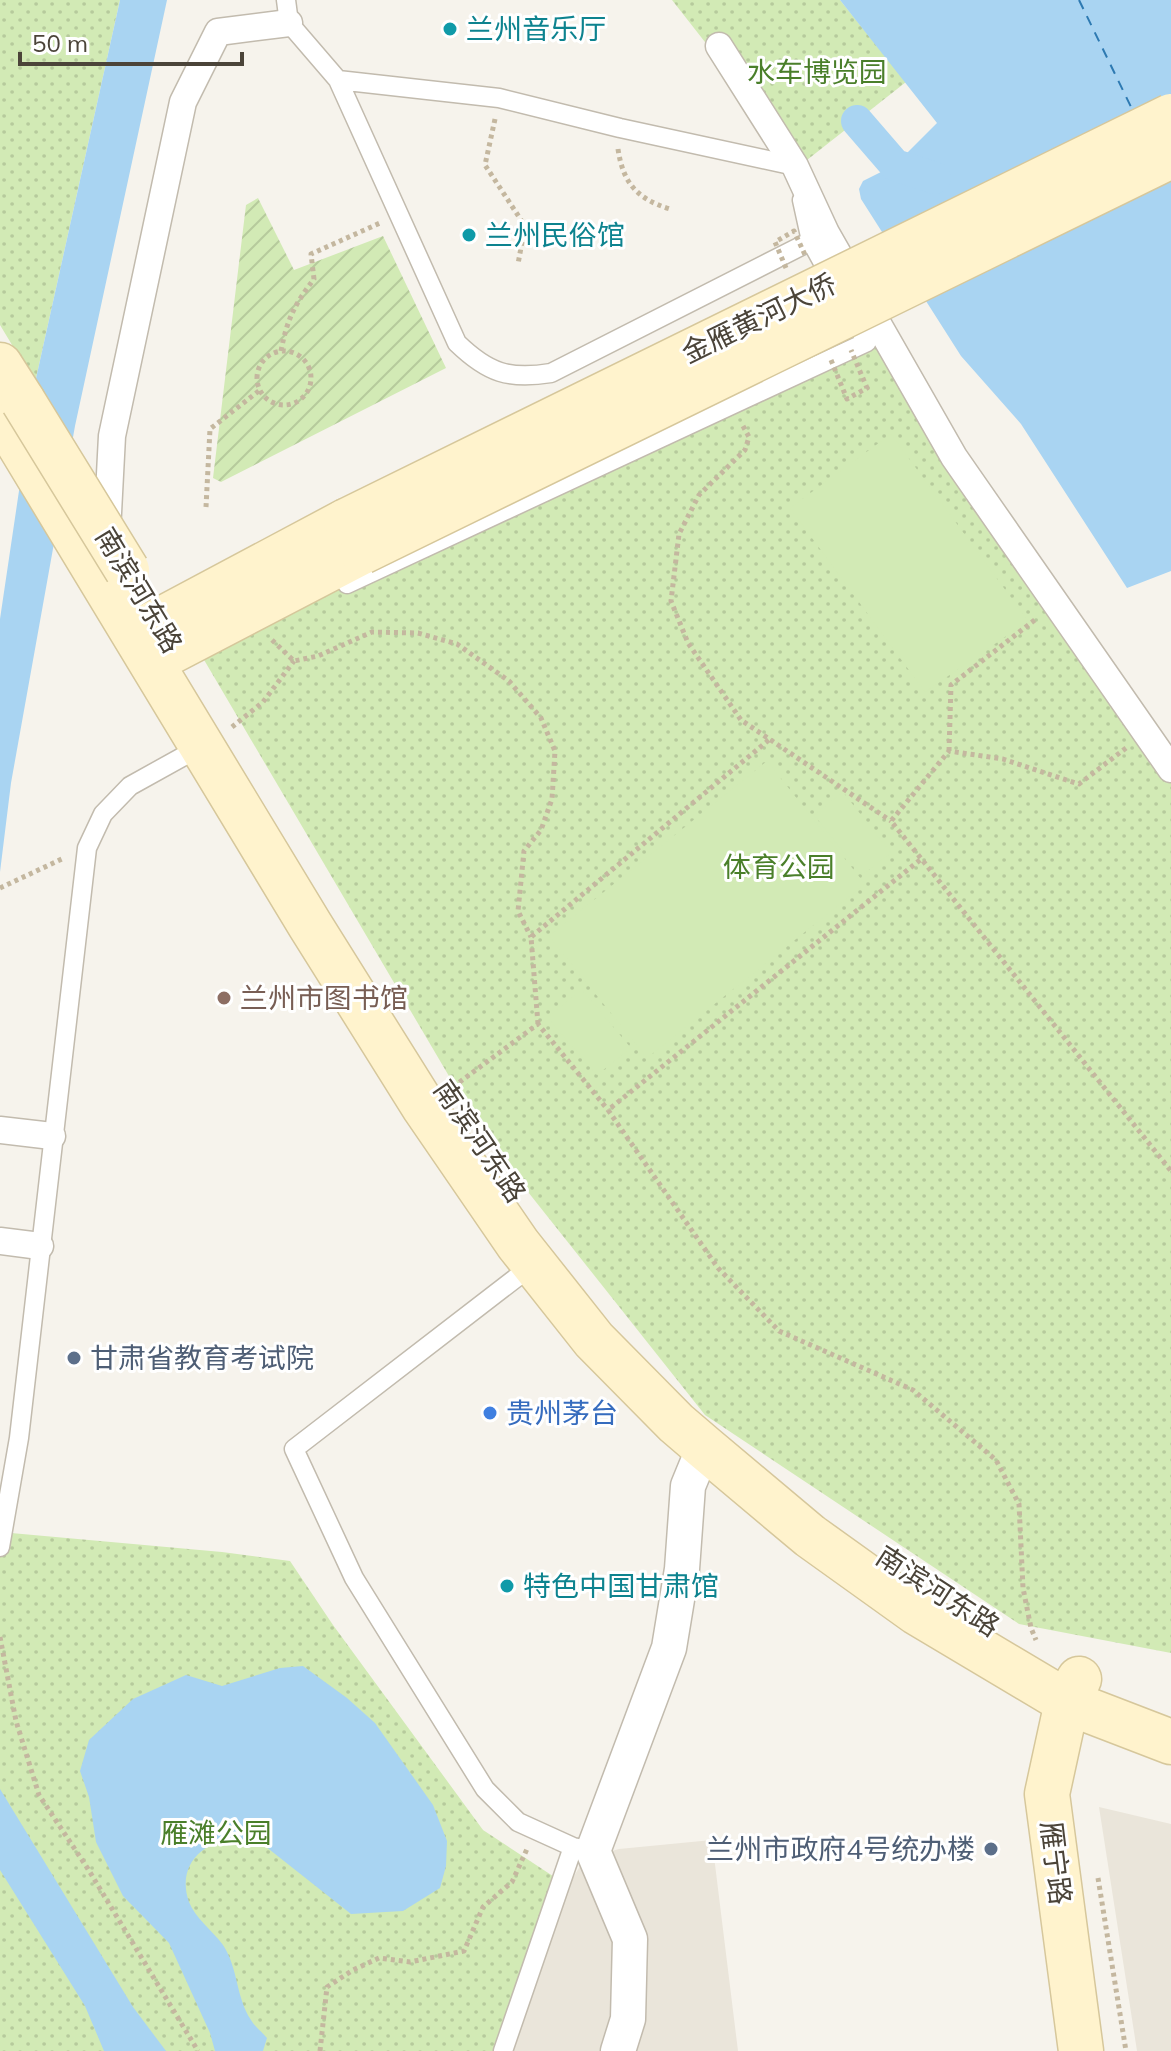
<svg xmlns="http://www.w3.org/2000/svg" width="1171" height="2051" viewBox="0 0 1171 2051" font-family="Mulish,'Noto Sans SC',sans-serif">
	<defs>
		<pattern id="grass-dots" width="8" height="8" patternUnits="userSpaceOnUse" patternTransform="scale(2)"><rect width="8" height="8" fill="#d2eab5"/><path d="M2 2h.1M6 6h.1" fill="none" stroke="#b6ca9c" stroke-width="1.8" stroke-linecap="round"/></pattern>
		<pattern id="garden-furrows" width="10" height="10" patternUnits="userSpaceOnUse" patternTransform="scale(2)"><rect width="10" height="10" fill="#d2eab5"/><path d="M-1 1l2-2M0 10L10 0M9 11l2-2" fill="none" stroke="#b6ca9c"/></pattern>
	</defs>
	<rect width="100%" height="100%" fill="#f6f3ec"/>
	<!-- residential -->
	<path fill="#eae5da" d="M 1099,1807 L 1171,1824 L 1171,2051 L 1137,2051 Z
		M 712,1840 L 738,2051 L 510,2051 L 568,1886 L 585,1858 L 619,1849 Z"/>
	<!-- grass -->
	<path fill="url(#grass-dots)" d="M 0,0 L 120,0 L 35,383 L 0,325 Z
		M 672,0 L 840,0 L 906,82 L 807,160 L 719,47 L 712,51 Z
		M 872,314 L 1171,747 L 1171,1653 L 1019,1624 L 705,1415 L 486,1139 L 190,636 Z
		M 0,1532 L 222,1552 L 290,1561 L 333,1625 L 483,1830 L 568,1886 L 510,2051 L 0,2051 Z"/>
	<!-- garden -->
	<path fill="url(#garden-furrows)" d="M 258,198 L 294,270 L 383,236 L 446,368 L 221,482 L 213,478 L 246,205 Z"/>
	<!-- pitch -->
	<path fill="#d2eab5" d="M 891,434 L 1028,621 L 925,692 L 790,508 Z
		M 767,761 L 865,884 L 647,1058 L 549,936 Z
		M 843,792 L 891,853 L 862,875 L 814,815 Z
		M 582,990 L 631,1048 L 597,1075 L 547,1017 Z"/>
	<!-- water -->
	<path fill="#a9d4f2" d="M 120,0 L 167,0 L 75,426 L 11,783 L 0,872 L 0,619 L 35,383 Z
		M 840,0 L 1171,0 L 1171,571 L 1127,588 L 1021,424 L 961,356 L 861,199 L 859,189 L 863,181 L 895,165 L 937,123 Z
		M 303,1666 L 347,1698 L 375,1723 L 433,1805 L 447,1841 L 446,1866 L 440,1888 L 403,1911 L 351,1914 L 265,1846 C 224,1826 172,1854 189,1902 C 195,1918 213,1931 223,1945 C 238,1967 236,1998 251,2020 C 255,2027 262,2032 267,2038 L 263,2051 L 215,2051 L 210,2033 L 169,1943 L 123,1896 L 96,1842 L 89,1797 L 80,1771 L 89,1740 L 133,1699 L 186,1675 L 222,1686 L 280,1668 Z
		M 0,1789 L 133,2007 L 166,2051 L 104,2051 L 85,2006 L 0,1870 Z"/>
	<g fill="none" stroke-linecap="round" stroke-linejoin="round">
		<!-- canal -->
		<path stroke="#a9d4f2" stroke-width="32" d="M 857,121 L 895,165 L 935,178"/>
		<!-- ferry -->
		<path stroke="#2e7ab2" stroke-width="2" stroke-dasharray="10 8" stroke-linecap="butt" d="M 1079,0 L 1133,111"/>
		<!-- service casing -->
		<g stroke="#c2bbae" stroke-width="21">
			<path id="service" d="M 286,0 L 289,23 L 338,80 L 499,98 L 620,128 L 795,166 L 796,171
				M 338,80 L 457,343 C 488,373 509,380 551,373 L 811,241
				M 802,200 L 811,241 L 834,283
				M 347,584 L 867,342 L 850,313
				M 534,1264 L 294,1449 L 354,1578 L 485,1789 L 518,1822 L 573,1847 L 593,1851
				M 0,1547 L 19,1438 L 87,848 L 103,814 L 130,786 L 202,746
				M 503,2051 L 573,1847"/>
		</g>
		<!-- pedestrian casing -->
		<g stroke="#c2bbae" stroke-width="29">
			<path id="pedestrian" d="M 719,46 L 795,166 L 826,233 L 954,457 L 1171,769
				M 107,532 L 112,436 L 183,102 L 218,32 L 289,23
				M 0,1130 L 52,1136
				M 0,1241 L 40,1246"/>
		</g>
		<!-- minor casing -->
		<g stroke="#c2bbae" stroke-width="37">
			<path id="minor" d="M 618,2051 L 628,2019 L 630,1939 L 593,1851 L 669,1648 L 682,1569 L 688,1486 L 704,1447"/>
		</g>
		<!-- secondary casing -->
		<g stroke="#d6c79b" stroke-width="47">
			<path id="secondary" d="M 0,365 L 23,401
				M 0,413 L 310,925 L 424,1107 L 518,1244 L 594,1340 L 676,1423 L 704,1447 L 810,1536 L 916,1612 L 1067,1702 L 1171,1742
				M 134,634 L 346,521
				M 151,662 L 362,552
				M 1079,1679 L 1067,1702 L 1047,1794 L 1081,2051"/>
		</g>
		<!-- path -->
		<path stroke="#c4b79f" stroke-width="5" stroke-dasharray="4 4" stroke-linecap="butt" d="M 495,119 L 485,165 L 525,226 L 518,264
			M 618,149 C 623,183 637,199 670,209
			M 281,351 C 287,319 295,304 314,279 L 311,254 L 380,223
			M257 378a27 27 0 1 1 54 0a27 27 0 1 1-54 0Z
			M 743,426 L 749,437 L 745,450 L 699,495 L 679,534 L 671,601 L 688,643 L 741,720 L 891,821
			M 206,507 L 210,429 L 260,390
			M 272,640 L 294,661 L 318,656 L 372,632 L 418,633 L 457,644 L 509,681 L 541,718 L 555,751 L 552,799 L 541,830 L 524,851 L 518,911 L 531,937
			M 232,727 L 263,702 L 294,661
			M 1126,748 L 1079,784 L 1003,759 L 949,751 L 891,821 L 1171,1171
			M 949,751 L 951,685 L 1036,619
			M 920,860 L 608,1110 L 718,1268 L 779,1331 L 913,1390 L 996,1460 L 1019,1504 L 1023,1588 L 1031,1628 L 1036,1640
			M 0,888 L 64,858
			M 538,1024 L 531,937 L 770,739
			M 453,1087 L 538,1024 L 608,1110
			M 0,1637 L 16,1721 L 39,1795 L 88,1869 L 198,2051
			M 1098,1878 L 1126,2051
			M 320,2051 L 327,1987 L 353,1970 L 379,1958 L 410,1962 L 464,1951 L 483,1907 L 512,1882 L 527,1849"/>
		<!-- service -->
		<use href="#service" stroke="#fff" stroke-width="18"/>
		<!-- pedestrian -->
		<use href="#pedestrian" stroke="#fff" stroke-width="26"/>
		<!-- minor -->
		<use href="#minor" stroke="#fff" stroke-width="34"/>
		<!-- secondary -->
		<use href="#secondary" stroke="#fff3cd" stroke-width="44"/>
		<!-- secondary-bridge casing -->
		<g stroke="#d6c79b" stroke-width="47" stroke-linecap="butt">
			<path id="secondary-bridge" d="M 23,401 L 127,570
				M 346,521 L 1171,116
				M 362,552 L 1171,156"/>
		</g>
		<!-- path-bridge -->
		<path stroke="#c4b79f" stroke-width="5" stroke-dasharray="4 4" stroke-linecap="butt" d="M 786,268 L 775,242 L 794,231 L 806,257
			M 831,360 L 847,399 L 867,388 L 851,350"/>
		<!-- secondary-bridge -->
		<use href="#secondary-bridge" stroke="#fff3cd" stroke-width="44"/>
	</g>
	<!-- markers -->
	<g fill="#0f9aa8" stroke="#fff" stroke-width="3">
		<circle cx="450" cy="29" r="8"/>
		<circle cx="469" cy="235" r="8"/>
		<circle cx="507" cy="1586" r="8"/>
	</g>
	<circle fill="#8d6e63" stroke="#fff" stroke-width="3" cx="224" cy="998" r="8"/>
	<g fill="#5c6f8a" stroke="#fff" stroke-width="3">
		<circle cx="74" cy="1358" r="8"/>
		<circle cx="991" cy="1849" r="8"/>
	</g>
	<circle fill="#3f7fe0" stroke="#fff" stroke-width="3" cx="490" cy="1413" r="8"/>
	<g text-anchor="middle" stroke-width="6" stroke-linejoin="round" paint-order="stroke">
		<!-- culture labels -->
		<g font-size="28" fill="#0d838f" stroke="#fff" text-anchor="start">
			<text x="466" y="39">兰州音乐厅</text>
			<text x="485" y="245">兰州民俗馆</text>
			<text x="523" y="1596">特色中国甘肃馆</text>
		</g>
		<!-- park labels -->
		<g font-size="28" fill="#4a7f2a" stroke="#fff">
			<text x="817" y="82">水车博览园</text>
			<text x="779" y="877">体育公园</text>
			<text x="216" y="1843">雁滩公园</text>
		</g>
		<!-- street labels -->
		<g font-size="28" fill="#4b4439" stroke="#fff">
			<text transform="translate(759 318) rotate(-26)" y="10">金雁黄河大侨</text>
			<text transform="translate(139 590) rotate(59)" y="10">南滨河东路</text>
			<text transform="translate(480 1141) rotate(56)" y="10">南滨河东路</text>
			<text transform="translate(938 1591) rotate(33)" y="10">南滨河东路</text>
			<text transform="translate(1056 1863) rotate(83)" y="10">雁宁路</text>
		</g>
		<!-- education labels -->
		<g font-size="28" fill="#785e54" stroke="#fff" text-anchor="start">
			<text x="240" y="1008">兰州市图书馆</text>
		</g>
		<!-- service labels -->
		<g font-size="28" fill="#4e5e75" stroke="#fff" text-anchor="start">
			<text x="90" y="1368">甘肃省教育考试院</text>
			<text x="975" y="1859" text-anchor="end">兰州市政府4号统办楼</text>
		</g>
		<!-- shop labels -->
		<g font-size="28" fill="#366cbe" stroke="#fff" text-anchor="start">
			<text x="506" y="1423">贵州茅台</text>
		</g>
	</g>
	<!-- scale -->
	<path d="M20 52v12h222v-12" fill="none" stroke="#4b4439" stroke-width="4"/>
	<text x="32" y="52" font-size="24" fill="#4b4439" stroke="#ffffff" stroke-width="6" paint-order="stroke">50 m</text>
</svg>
